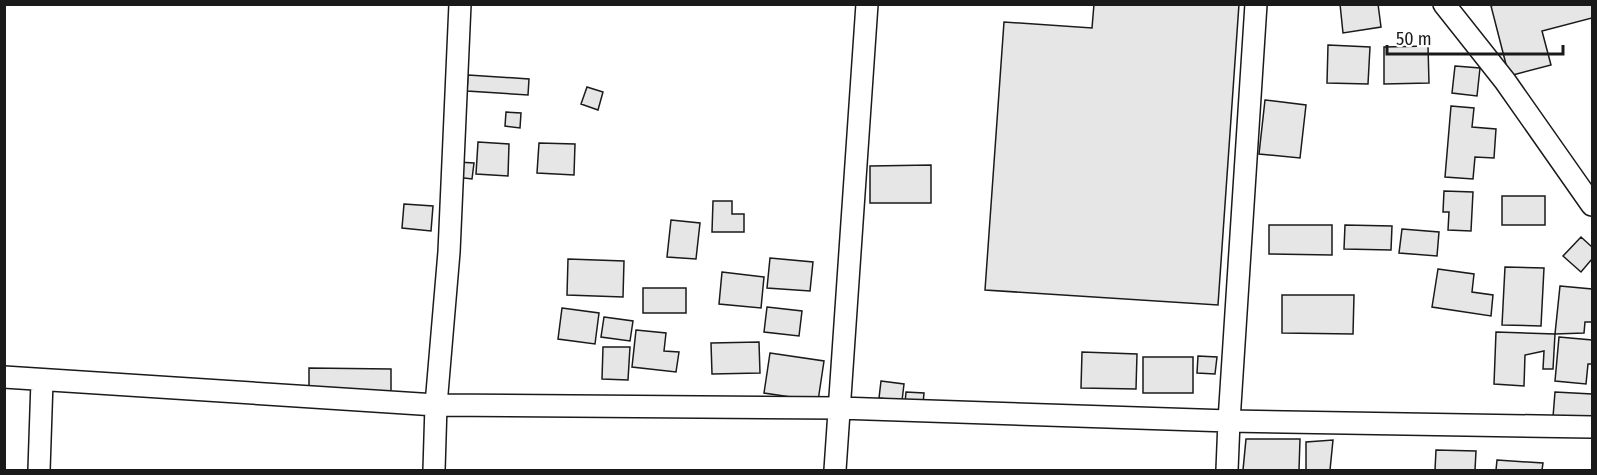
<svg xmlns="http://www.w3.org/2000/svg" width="1597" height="475" viewBox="0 0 1597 475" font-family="'Fira Sans Condensed',sans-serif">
	<rect width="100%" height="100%" fill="#fff"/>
	<!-- building -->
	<path fill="#e6e6e6" stroke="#1a1a1a" stroke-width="1.5" d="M 1094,4 L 1239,4 L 1218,305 L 985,290 L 1004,22 L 1092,28 Z
		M 1340,4 L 1378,4 L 1381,27 L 1343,33 Z
		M 1496,4 L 1592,4 L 1592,18 L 1542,31 L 1551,65 L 1509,76 L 1491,6 Z
		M 1328,45 L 1370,47 L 1368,84 L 1327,83 Z
		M 1428,46 L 1429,83 L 1384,84 L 1384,47 Z
		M 1455,66 L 1480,68 L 1477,96 L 1452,93 Z
		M 468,75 L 529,79 L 528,95 L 467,91 Z
		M 587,87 L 603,92 L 598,110 L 581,104 Z
		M 1265,100 L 1306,105 L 1300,158 L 1259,154 Z
		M 1451,106 L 1474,108 L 1472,127 L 1496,129 L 1494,158 L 1475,157 L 1473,179 L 1445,177 Z
		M 506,112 L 521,113 L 520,128 L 505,126 Z
		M 478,142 L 509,144 L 508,176 L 476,174 Z
		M 539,143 L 575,144 L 574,175 L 537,173 Z
		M 458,162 L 474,163 L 472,179 L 456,177 Z
		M 931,165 L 931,203 L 870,203 L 870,166 Z
		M 1444,191 L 1473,192 L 1471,231 L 1448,230 L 1449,212 L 1443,212 Z
		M 1502,196 L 1545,196 L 1545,225 L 1502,225 Z
		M 713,201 L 732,201 L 732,214 L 744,214 L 744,232 L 712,232 Z
		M 404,204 L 433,206 L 431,231 L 402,228 Z
		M 671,220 L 700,223 L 696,259 L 667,257 Z
		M 1269,225 L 1332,225 L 1332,255 L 1269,254 Z
		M 1345,225 L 1392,226 L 1391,250 L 1344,249 Z
		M 1402,229 L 1439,232 L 1437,256 L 1399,253 Z
		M 1581,237 L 1592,247 L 1592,259 L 1581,272 L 1563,256 Z
		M 770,258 L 813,262 L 810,291 L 767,288 Z
		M 568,259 L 624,261 L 623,297 L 567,295 Z
		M 1505,267 L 1544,268 L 1541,326 L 1502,325 Z
		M 1438,269 L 1474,274 L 1472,292 L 1493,295 L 1491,316 L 1432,307 Z
		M 722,272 L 764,277 L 761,308 L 719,304 Z
		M 1560,286 L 1592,289 L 1592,322 L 1585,322 L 1584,333 L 1555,334 Z
		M 643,288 L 686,288 L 686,313 L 643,313 Z
		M 1282,295 L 1354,295 L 1353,334 L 1282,333 Z
		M 767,307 L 802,311 L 799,336 L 764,332 Z
		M 562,308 L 599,313 L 595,344 L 558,339 Z
		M 604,317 L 633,321 L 630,341 L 601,337 Z
		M 636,330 L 666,333 L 664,351 L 679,352 L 676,372 L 632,367 Z
		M 1496,332 L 1555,334 L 1553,369 L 1543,369 L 1544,351 L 1525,355 L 1524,386 L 1494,384 Z
		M 1559,337 L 1592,340 L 1592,364 L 1588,364 L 1586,384 L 1555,381 Z
		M 759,342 L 760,373 L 712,374 L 711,343 Z
		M 603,347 L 630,347 L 628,380 L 602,379 Z
		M 1082,352 L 1137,354 L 1136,389 L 1081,388 Z
		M 770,353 L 824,361 L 818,401 L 764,393 Z
		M 1198,356 L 1217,357 L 1215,374 L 1197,373 Z
		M 1143,357 L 1193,357 L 1193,393 L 1143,393 Z
		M 309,368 L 391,369 L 391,391 L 309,390 Z
		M 881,381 L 904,384 L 902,401 L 879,398 Z
		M 906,392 L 924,393 L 923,404 L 905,403 Z
		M 1555,392 L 1592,394 L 1592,420 L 1553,417 Z
		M 1246,439 L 1300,439 L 1299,470 L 1243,470 Z
		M 1333,440 L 1330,470 L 1306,470 L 1306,442 Z
		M 1436,450 L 1476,451 L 1475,470 L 1435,470 Z
		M 1497,460 L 1543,463 L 1542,470 L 1496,470 Z"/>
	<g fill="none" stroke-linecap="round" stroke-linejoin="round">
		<!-- street casing -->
		<g stroke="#1a1a1a" stroke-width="24">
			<path id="street" d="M 1444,4 L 1505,81 L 1592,205
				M 4,377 L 436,405 L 839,408 L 1229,421 L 1592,427
				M 39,470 L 42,381
				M 434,470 L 436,405 L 449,252 L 460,4
				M 835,470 L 867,4
				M 1227,470 L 1229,421 L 1256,4"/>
		</g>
		<!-- street -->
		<use href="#street" stroke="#fff" stroke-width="21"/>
	</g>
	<!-- border -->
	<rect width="1597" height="475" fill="none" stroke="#1a1a1a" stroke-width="12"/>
	<!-- scale -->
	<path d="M1387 45v9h176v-9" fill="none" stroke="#1a1a1a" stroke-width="3"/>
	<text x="1396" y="45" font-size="18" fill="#1a1a1a" stroke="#ffffff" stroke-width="4.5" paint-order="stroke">50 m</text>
</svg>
